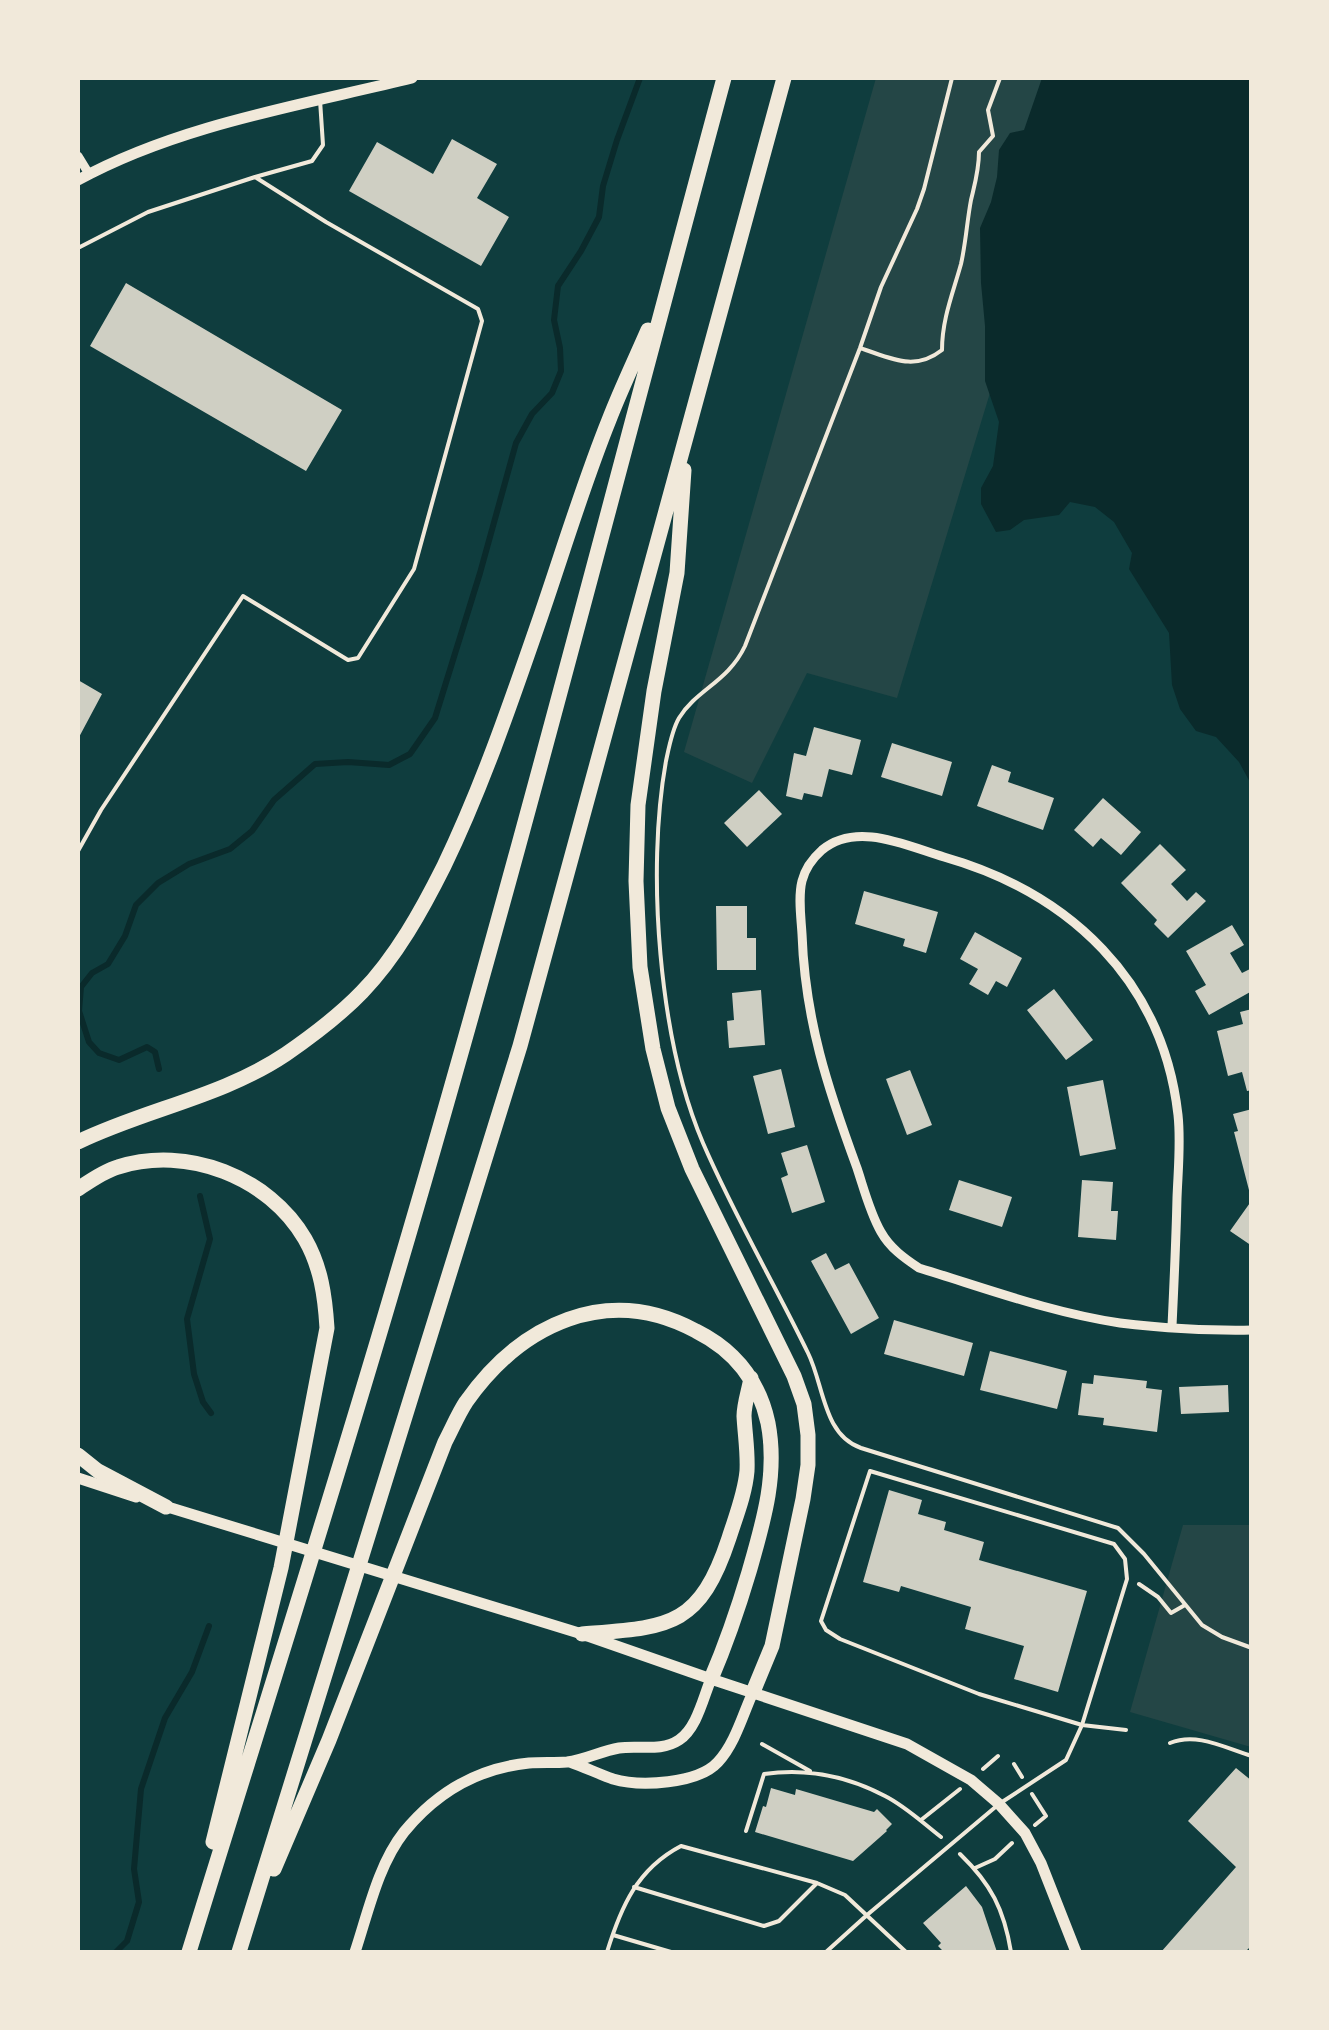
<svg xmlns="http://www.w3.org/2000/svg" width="1329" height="2030" viewBox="0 0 1329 2030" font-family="'Sofia Sans Condensed',sans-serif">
	<rect width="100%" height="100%" fill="#0f3d3e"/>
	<!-- green -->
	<path fill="#244646" d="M 876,78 L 1086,78 L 897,698 L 807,673 L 752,783 L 684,752 Z
		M 1183,1525 L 1251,1525 L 1251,1747 L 1130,1712 Z"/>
	<!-- water -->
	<path fill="#0a2a2b" d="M 1042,78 L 1251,78 L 1251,784 L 1239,762 L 1216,737 L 1196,731 L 1180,709 L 1172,685 L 1169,633 L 1129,569 L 1132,553 L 1114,522 L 1095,507 L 1070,502 L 1059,515 L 1024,520 L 1010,530 L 996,532 L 981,504 L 981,488 L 993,466 L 999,422 L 985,381 L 985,326 L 981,283 L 980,228 L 991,202 L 997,177 L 999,150 L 1010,133 L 1024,130 Z"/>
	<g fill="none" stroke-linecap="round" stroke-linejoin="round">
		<!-- stream -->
		<path stroke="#0a2a2b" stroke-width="6" d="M 159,1069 L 155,1052 L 147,1047 L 119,1060 L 99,1053 L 89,1042 L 79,1011 L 81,987 L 92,973 L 108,964 L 125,936 L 136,905 L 158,883 L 189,864 L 230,849 L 252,831 L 274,800 L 315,764 L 348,762 L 389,765 L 410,754 L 435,718 L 480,573 L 516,443 L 532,414 L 552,393 L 561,371 L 560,348 L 554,320 L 558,286 L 581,251 L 599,217 L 603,186 L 617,140 L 640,78
			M 200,1196 L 210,1239 L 187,1319 L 194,1374 L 203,1402 L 211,1413
			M 116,1952 L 127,1941 L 139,1902 L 134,1869 L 141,1789 L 165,1718 L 192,1672 L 209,1626"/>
	</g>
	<!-- building -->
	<path fill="#cfcfc3" d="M 452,139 L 497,164 L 477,198 L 509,217 L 481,266 L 349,191 L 377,142 L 433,174 Z
		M 126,283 L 342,410 L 306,471 L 90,346 Z
		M 78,680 L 102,694 L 78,739 Z
		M 814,727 L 861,740 L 852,775 L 829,769 L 822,797 L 804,793 L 802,800 L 786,796 L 794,753 L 806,756 Z
		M 892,743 L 952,762 L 942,796 L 881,777 Z
		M 992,765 L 1011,772 L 1008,782 L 1054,798 L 1043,830 L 977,806 Z
		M 759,790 L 782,814 L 747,847 L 724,823 Z
		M 1103,798 L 1141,832 L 1121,855 L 1101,838 L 1093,847 L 1074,830 Z
		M 1160,844 L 1186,870 L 1171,884 L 1187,901 L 1196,892 L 1206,901 L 1168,938 L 1154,924 L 1157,920 L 1121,883 Z
		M 864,891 L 938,912 L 926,953 L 903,946 L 905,939 L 855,924 Z
		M 716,906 L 747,906 L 747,938 L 756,938 L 756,970 L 717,970 Z
		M 1232,925 L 1244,945 L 1230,953 L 1242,973 L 1250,969 L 1252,972 L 1252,991 L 1209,1015 L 1195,991 L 1206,985 L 1186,951 Z
		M 975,932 L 1022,958 L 1007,987 L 996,981 L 988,995 L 969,984 L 978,969 L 960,959 Z
		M 1054,989 L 1093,1040 L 1066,1060 L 1027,1010 Z
		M 761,990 L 765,1045 L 729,1048 L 727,1021 L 734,1020 L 732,993 Z
		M 1252,1009 L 1252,1090 L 1247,1091 L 1242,1072 L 1228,1076 L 1217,1031 L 1243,1024 L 1240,1012 Z
		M 781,1069 L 795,1127 L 768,1134 L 753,1076 Z
		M 910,1070 L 932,1125 L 907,1135 L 886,1079 Z
		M 1103,1080 L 1116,1149 L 1080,1156 L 1067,1087 Z
		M 1252,1109 L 1252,1194 L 1250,1194 L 1234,1132 L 1238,1131 L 1233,1114 Z
		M 807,1145 L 825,1202 L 792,1213 L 781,1178 L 788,1175 L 781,1153 Z
		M 959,1180 L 1012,1197 L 1002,1227 L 949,1210 Z
		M 1082,1180 L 1113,1182 L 1111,1211 L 1118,1211 L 1116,1240 L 1078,1237 Z
		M 1252,1200 L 1252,1246 L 1230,1231 Z
		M 826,1253 L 835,1270 L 849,1263 L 879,1318 L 851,1334 L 811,1261 Z
		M 894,1320 L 973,1343 L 964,1376 L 884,1354 Z
		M 990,1351 L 1067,1371 L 1057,1409 L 980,1390 Z
		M 1094,1375 L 1147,1381 L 1146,1388 L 1162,1390 L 1157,1432 L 1103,1425 L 1104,1418 L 1078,1415 L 1082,1383 L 1093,1384 Z
		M 1228,1385 L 1229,1412 L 1181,1414 L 1179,1387 Z
		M 889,1490 L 922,1500 L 918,1514 L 946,1522 L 944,1530 L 984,1542 L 979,1560 L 1087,1591 L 1058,1692 L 1014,1679 L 1024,1646 L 965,1629 L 971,1607 L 901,1586 L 899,1592 L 863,1582 Z
		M 1236,1768 L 1252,1781 L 1252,1945 L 1245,1952 L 1161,1952 L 1236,1867 L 1188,1821 Z
		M 771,1788 L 795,1795 L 796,1789 L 874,1812 L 877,1809 L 892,1824 L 886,1830 L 887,1831 L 853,1861 L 755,1832 L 763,1806 L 766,1807 Z
		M 966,1886 L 982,1907 L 997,1952 L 944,1952 L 938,1946 L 941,1943 L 923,1923 Z"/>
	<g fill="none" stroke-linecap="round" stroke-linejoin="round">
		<!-- path -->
		<path stroke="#f1e9da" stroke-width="4" d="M 952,78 L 924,189 L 917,209 L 881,287 L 860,348 L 745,646 C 728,682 697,689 679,718 C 672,730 669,747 666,761 C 646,871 659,1040 703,1143 C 734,1215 774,1283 808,1353 C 824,1385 823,1435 861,1448 L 1118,1528 L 1144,1554 L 1202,1625 L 1222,1637 L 1252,1648
			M 860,348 C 891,358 914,372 942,350 C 942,319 953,293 961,264 C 966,242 967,221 971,200 C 975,183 979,170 979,152 L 993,136 L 988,110 L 1000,78
			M 1139,1584 L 1158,1597 L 1171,1613 L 1185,1605
			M 762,1744 L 810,1771
			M 1014,1764 L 1022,1777
			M 983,1769 L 998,1756
			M 1032,1794 L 1046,1816 L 1035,1825
			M 921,1820 L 960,1789
			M 746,1831 L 764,1774 C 805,1768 847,1776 885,1796 C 905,1806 923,1823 941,1837
			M 960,1854 C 991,1884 1004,1909 1011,1952
			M 975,1868 L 995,1859 L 1012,1843"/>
		<!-- service -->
		<path stroke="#f1e9da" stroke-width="4" d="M 78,248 L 148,212 L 255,177
			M 78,851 L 101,810 L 243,596 L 348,660 L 358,658 L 414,569 L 482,321 L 478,309 L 326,222 L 255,177 L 312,161 L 323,145 L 320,100
			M 870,1471 L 1114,1544 L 1125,1559 L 1127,1579 L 1082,1725 L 979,1694 L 840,1639 L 826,1630 L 821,1621 Z
			M 1170,1743 C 1197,1732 1225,1748 1252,1756
			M 634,1887 L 764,1926 L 779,1921 L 817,1883
			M 613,1935 L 671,1952
			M 607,1952 C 621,1907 637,1869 681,1846 L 817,1883 L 845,1895 L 906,1952
			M 826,1952 L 867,1915 L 999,1804 L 1066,1760 L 1082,1725 L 1126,1730"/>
		<!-- minor -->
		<path stroke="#f1e9da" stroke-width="9" d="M 78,156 L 89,174
			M 1172,1326 C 1174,1284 1176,1241 1177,1198 C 1178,1171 1181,1142 1178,1115 C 1163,981 1070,893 944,857 C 907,846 857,821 822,850 C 813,858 805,869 802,881 C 798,897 801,917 802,934 C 805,1020 828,1089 857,1168 C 864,1189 870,1213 881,1232 C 890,1248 904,1258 919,1268 C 985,1288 1052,1313 1120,1323 C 1159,1328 1212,1331 1252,1330"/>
		<!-- tertiary -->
		<path stroke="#f1e9da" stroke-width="11" d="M 78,180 C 178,125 302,105 412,78
			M 78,1478 L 136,1497
			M 158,1504 L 582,1634 L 711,1679 L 907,1744 L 971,1780 L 999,1804 L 1025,1833 L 1041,1863 L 1076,1952
			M 570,1762 C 584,1767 599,1774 613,1779 C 640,1787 698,1784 718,1762 C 735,1744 743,1714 753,1692
			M 355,1952 C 368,1913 378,1865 404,1832 C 436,1793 478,1768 529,1763 C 541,1762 554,1763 567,1762 C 585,1760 601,1751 619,1748 C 639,1745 661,1752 679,1740 C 697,1728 703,1698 711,1679"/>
		<!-- motorway -->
		<path stroke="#f1e9da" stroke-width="15" d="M 684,470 L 677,573 L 654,691 L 638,805 L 636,881 L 640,967 L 653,1049 L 668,1108 L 692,1169 L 794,1376 L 804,1404 L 808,1435 L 808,1465 L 803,1499 L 772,1646 L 753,1692
			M 78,1142 C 146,1109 222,1097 286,1054 C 312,1036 339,1016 362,992 C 396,957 422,910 444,866 C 481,789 509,708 537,627 C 561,558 582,487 609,420 C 621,389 635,360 648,330
			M 78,1189 C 90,1181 104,1171 118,1167 C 187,1145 269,1177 305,1239 C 321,1267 325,1296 327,1328 L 281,1568 L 213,1842
			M 78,1455 L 98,1471 L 166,1507
			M 582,1634 C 668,1627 699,1629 729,1538 C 736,1516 745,1494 747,1471 C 748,1452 745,1435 744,1416 C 744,1404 749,1390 751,1378
			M 274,1869 L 329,1740 L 445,1442 C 452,1429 458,1414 466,1402 C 521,1324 607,1283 696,1331 C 734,1350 759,1381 768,1423 C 778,1475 763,1523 749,1572 C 738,1609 726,1644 711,1679
			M 189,1952 C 258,1728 330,1504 396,1278 C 514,880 616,478 724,78
			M 239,1952 L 520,1046 L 784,78"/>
	</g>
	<!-- border -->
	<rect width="1329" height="2030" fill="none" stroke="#f1e9da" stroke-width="160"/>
</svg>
